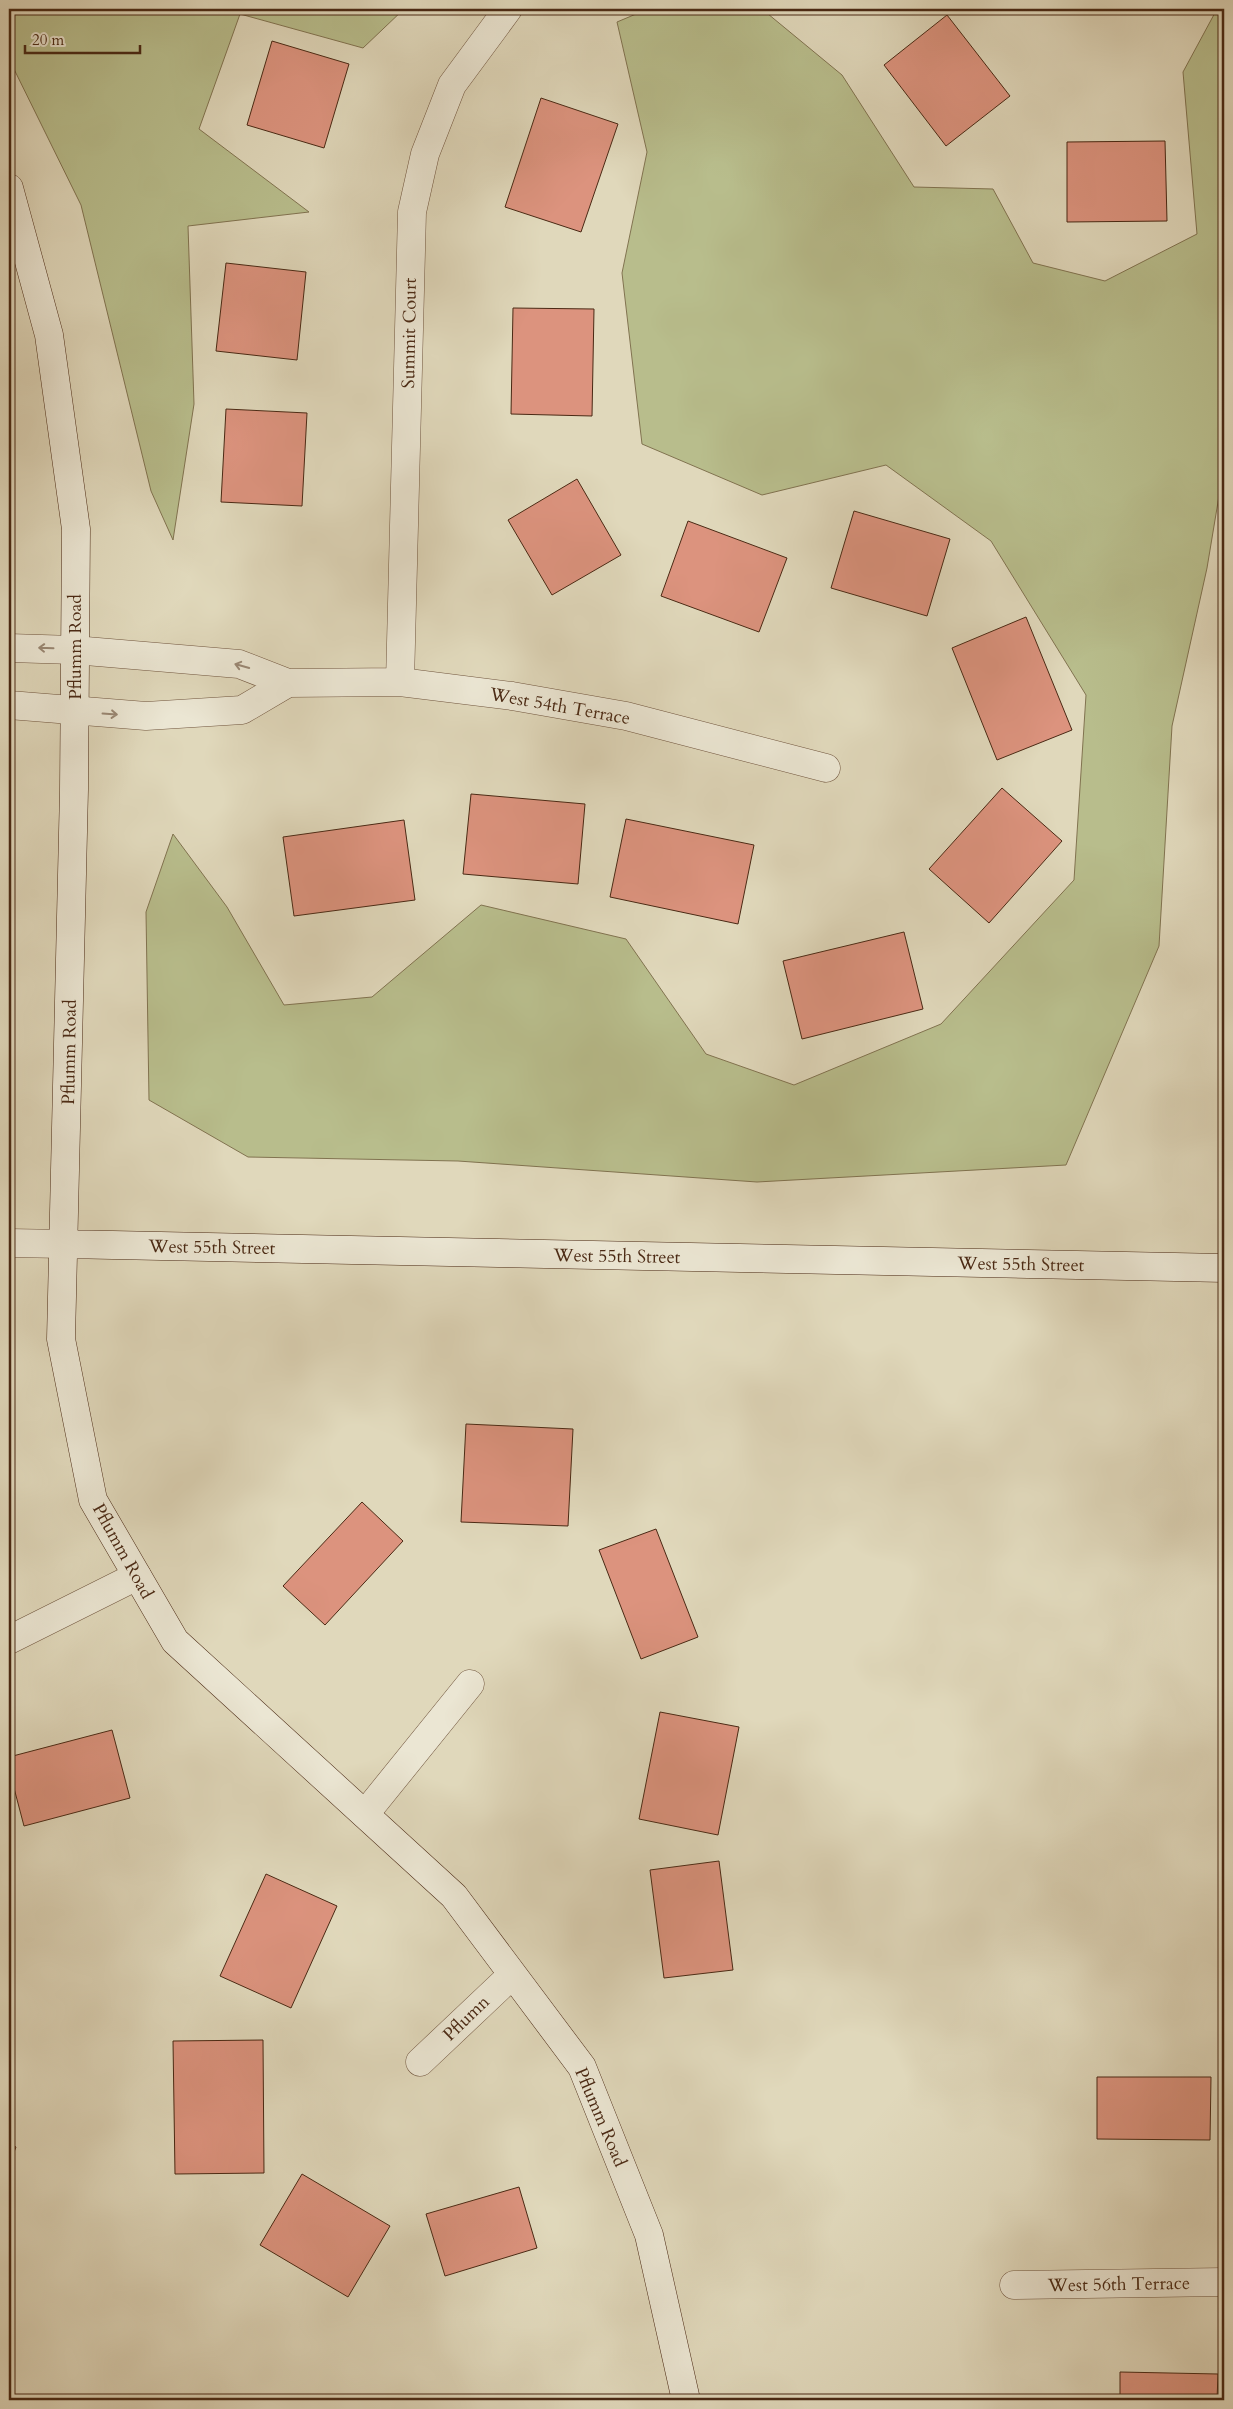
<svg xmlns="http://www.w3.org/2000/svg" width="1233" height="2409" viewBox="0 0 1233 2409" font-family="Cardo,serif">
	<rect width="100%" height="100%" fill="#e0d8bb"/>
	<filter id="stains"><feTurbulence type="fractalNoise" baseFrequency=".004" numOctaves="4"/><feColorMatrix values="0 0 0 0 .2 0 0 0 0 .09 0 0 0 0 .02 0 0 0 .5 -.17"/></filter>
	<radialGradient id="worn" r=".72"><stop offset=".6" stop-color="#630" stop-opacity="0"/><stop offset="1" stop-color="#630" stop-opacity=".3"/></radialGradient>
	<!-- green -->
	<path fill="#b8bd8c" stroke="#817350" d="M 9,9 L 404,9 L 363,48 L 240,14 L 199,129 L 309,212 L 188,226 L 194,404 L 173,540 L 151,491 L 81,205 L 9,59 Z
		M 648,9 L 762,9 L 842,75 L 914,187 L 993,189 L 1033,263 L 1105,281 L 1197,234 L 1183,72 L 1217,9 L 1224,9 L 1224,466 L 1207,568 L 1172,726 L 1159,946 L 1066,1165 L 757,1182 L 458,1161 L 248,1157 L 149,1100 L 146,912 L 173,834 L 227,907 L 284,1005 L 372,997 L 481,905 L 626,939 L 706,1054 L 794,1085 L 941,1024 L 1074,880 L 1086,695 L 991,541 L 886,465 L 762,495 L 642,444 L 622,273 L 647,152 L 617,22 Z"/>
	<!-- building -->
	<path fill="#dc937e" stroke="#4a2914" d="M 947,15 L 1010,96 L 946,146 L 884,65 Z
		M 272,41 L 349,64 L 324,148 L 247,125 Z
		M 541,98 L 618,124 L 581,232 L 505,207 Z
		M 1165,141 L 1167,221 L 1067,222 L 1067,142 Z
		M 226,263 L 306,272 L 297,360 L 216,351 Z
		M 513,308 L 594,309 L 592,416 L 511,414 Z
		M 226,409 L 307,413 L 302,506 L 221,502 Z
		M 577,479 L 621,555 L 552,595 L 508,520 Z
		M 854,511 L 950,539 L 927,616 L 831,588 Z
		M 688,521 L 787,558 L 759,632 L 661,596 Z
		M 1026,617 L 1072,730 L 997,760 L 952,648 Z
		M 1002,788 L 1062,841 L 989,923 L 929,869 Z
		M 471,794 L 585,804 L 578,884 L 463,874 Z
		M 626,819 L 754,845 L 738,924 L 610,897 Z
		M 404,820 L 415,900 L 294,916 L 283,837 Z
		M 904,932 L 923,1009 L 802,1039 L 783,961 Z
		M 466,1424 L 573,1429 L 568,1526 L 461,1522 Z
		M 362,1502 L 403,1541 L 325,1625 L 283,1586 Z
		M 656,1529 L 698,1637 L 641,1659 L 599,1550 Z
		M 660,1712 L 739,1727 L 718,1835 L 639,1819 Z
		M 112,1730 L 130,1798 L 24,1826 L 9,1769 L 9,1757 Z
		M 719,1861 L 733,1970 L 664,1978 L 650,1870 Z
		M 266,1874 L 337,1906 L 291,2008 L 220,1976 Z
		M 263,2040 L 264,2173 L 175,2174 L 173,2041 Z
		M 1097,2077 L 1211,2077 L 1210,2140 L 1097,2139 Z
		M 9,2143 L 16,2147 L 9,2165 Z
		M 302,2174 L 390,2226 L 348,2297 L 260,2245 Z
		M 519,2187 L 537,2248 L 445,2276 L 426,2214 Z
		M 1120,2372 L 1218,2374 L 1217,2400 L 1120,2400 Z"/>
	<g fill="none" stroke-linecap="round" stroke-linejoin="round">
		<!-- street casing -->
		<g stroke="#70553e" stroke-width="29">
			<path id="street" d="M 9,648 L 74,650 L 239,664 L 288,683 L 400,682 L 512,696 L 626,716 L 826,768
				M 400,682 L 412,212 L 425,154 L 452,85 L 508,9
				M 9,705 L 146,716 L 242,710 L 288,683
				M 9,1243 L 65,1244
				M 9,1640 L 137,1576
				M 365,1814 L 470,1684
				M 420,2062 L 512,1975
				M 1014,2285 L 1224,2282"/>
		</g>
		<!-- secondary casing -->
		<g stroke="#4a2914" stroke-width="29">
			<path id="secondary" d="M 9,188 L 49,335 L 76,529 L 74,790 L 61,1339 L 93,1500 L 175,1641 L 454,1896 L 582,2067 L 649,2235 L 686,2400
				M 65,1244 L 1224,1268"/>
		</g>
		<!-- street -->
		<use href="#street" stroke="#ebe6d3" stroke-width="28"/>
		<!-- secondary -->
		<use href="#secondary" stroke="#ebe6d3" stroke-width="28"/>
	</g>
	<!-- one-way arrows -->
	<defs><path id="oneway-shaft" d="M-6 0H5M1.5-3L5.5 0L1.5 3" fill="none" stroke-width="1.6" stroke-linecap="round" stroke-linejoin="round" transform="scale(1.25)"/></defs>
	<g stroke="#9a8874">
		<use href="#oneway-shaft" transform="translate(46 648) rotate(-178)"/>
		<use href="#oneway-shaft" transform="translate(242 666) rotate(-164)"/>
		<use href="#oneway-shaft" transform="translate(110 714) rotate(4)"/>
	</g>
	<g text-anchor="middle" stroke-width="5" stroke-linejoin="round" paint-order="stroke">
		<!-- street labels -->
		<g font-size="18" fill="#4a2914" stroke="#ebe6d3">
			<text transform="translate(409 333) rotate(-89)" y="6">Summit Court</text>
			<text transform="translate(75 647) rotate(-90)" y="6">Pflumm Road</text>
			<text transform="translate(560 706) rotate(10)" y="6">West 54th Terrace</text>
			<text transform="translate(69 1052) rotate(-89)" y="6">Pflumm Road</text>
			<text transform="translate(212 1247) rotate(1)" y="6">West 55th Street</text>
			<text transform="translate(617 1256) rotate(1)" y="6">West 55th Street</text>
			<text transform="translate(1021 1264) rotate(1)" y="6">West 55th Street</text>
			<text transform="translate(123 1551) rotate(61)" y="6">Pflumm Road</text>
			<text transform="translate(466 2018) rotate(-44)" y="6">Pflumn</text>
			<text transform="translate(601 2117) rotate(67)" y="6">Pflumm Road</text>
			<text transform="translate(1119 2284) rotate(-1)" y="6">West 56th Terrace</text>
		</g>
	</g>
	<!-- margin -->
	<rect width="1233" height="2409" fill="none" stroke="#e0d8bb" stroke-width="30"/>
	<rect x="10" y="10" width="1213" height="2389" fill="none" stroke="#4a2914" stroke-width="2.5"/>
	<rect x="15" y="15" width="1203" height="2379" fill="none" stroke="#4a2914"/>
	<!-- scale -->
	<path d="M25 45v8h115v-8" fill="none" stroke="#4a2914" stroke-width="2.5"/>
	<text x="32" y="45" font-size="15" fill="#4a2914" stroke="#ebe6d3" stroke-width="4" paint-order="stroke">20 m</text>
	<rect width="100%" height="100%" filter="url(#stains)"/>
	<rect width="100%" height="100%" fill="url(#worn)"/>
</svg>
